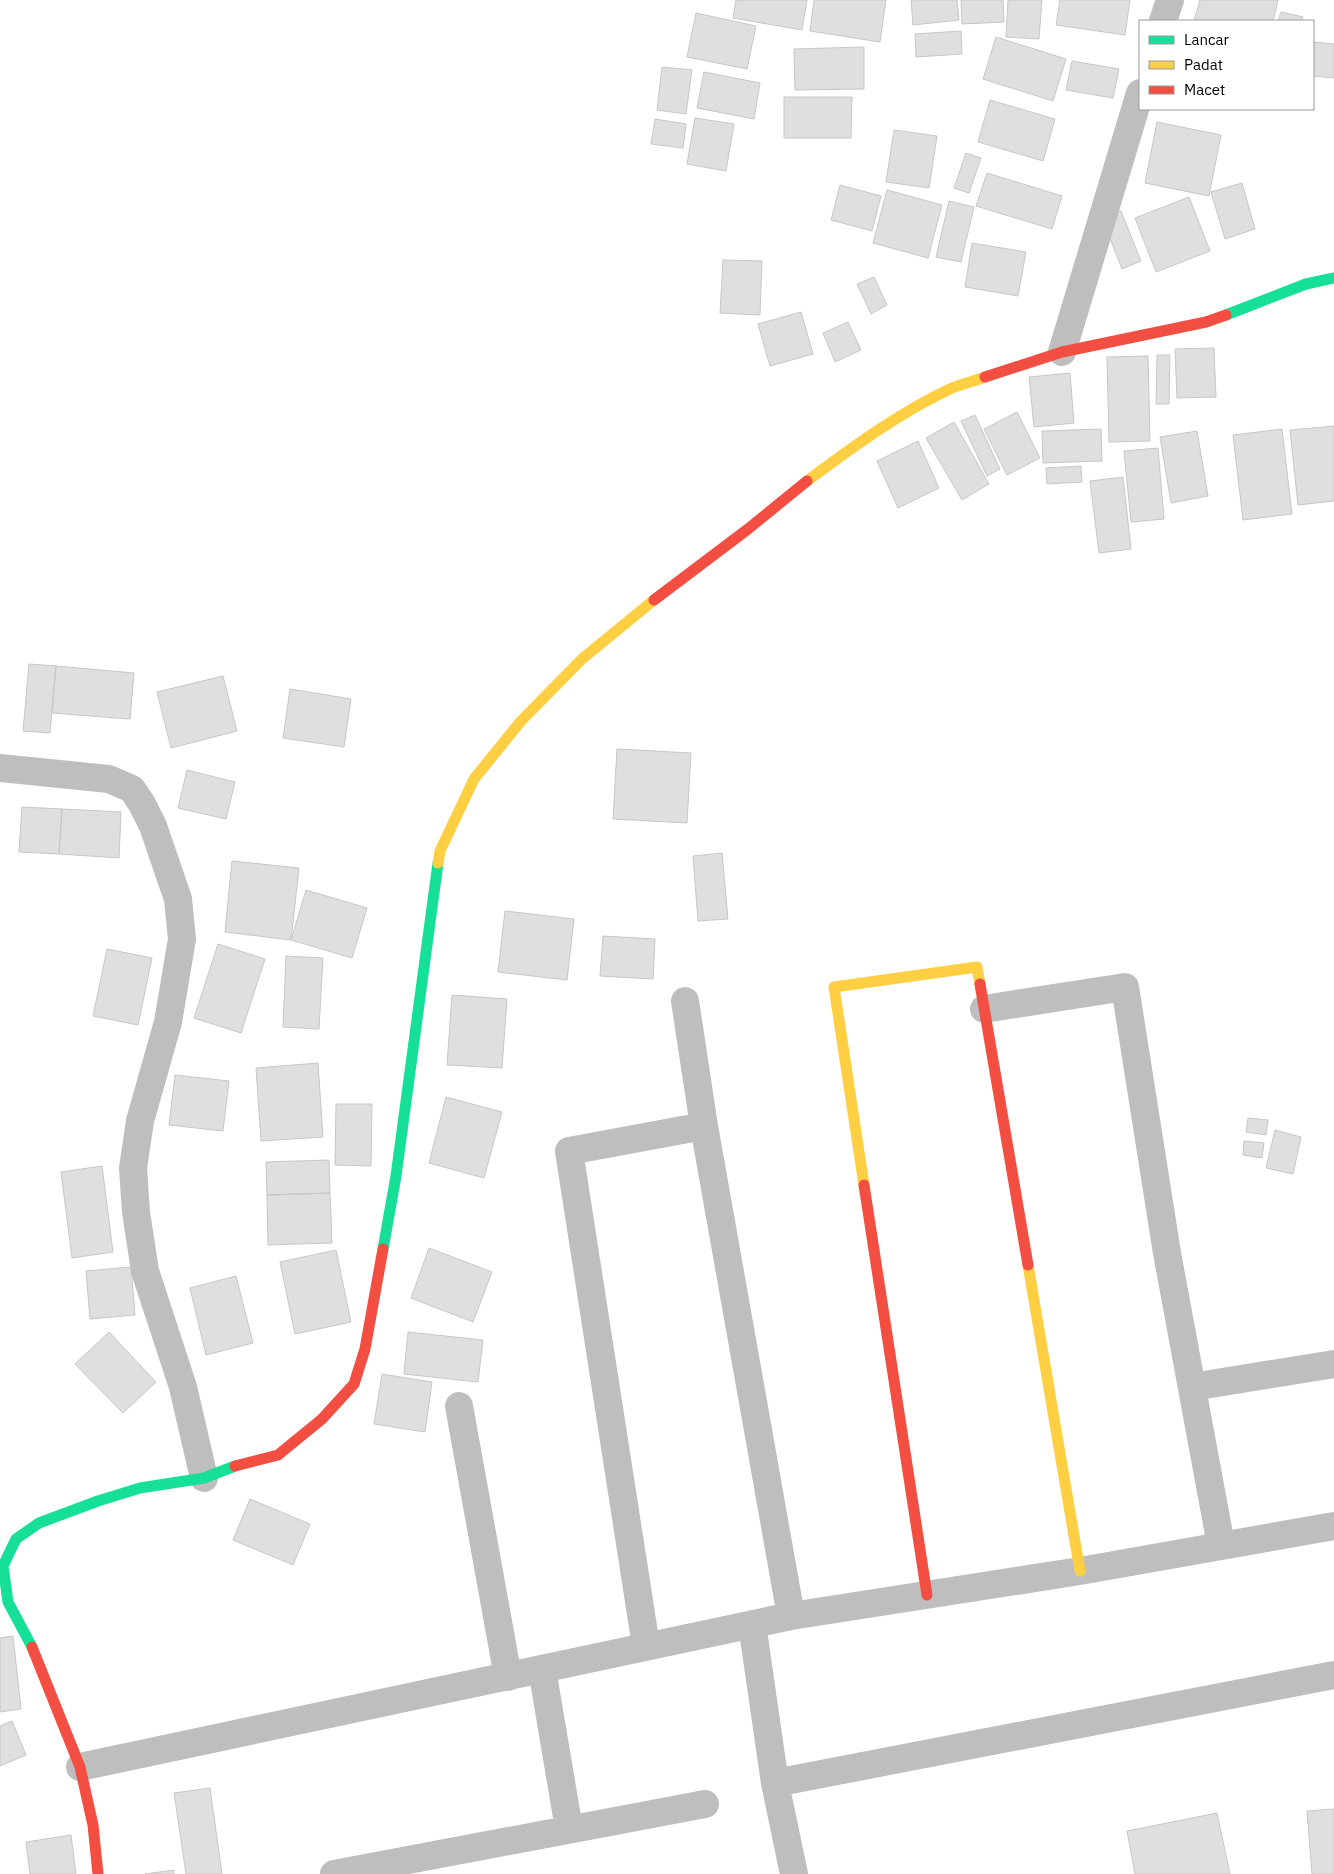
<svg xmlns="http://www.w3.org/2000/svg" width="1334" height="1874" viewBox="0 0 1334 1874" font-family="'IBM Plex Sans',sans-serif">
	<rect width="100%" height="100%" fill="#fff"/>
	<!-- building -->
	<path fill="#dfdfdf" stroke="#c7c7c7" d="M 736,0 L 807,0 L 802,30 L 733,18 Z
		M 814,0 L 886,0 L 880,42 L 810,31 Z
		M 911,0 L 957,0 L 959,20 L 913,25 Z
		M 961,0 L 1003,0 L 1004,22 L 962,24 Z
		M 1008,0 L 1042,0 L 1039,39 L 1006,37 Z
		M 1060,0 L 1130,0 L 1125,35 L 1056,25 Z
		M 1200,0 L 1278,0 L 1273,21 L 1194,21 Z
		M 1281,12 L 1303,17 L 1302,21 L 1278,21 Z
		M 696,13 L 756,26 L 747,69 L 687,57 Z
		M 961,31 L 962,54 L 916,57 L 915,34 Z
		M 996,37 L 1066,59 L 1053,101 L 983,79 Z
		M 1313,42 L 1334,44 L 1334,78 L 1313,76 Z
		M 864,47 L 864,89 L 795,90 L 794,49 Z
		M 1072,61 L 1119,69 L 1113,98 L 1066,90 Z
		M 662,67 L 692,70 L 686,114 L 657,110 Z
		M 704,72 L 760,83 L 754,119 L 697,108 Z
		M 784,97 L 852,97 L 851,138 L 784,138 Z
		M 990,100 L 1055,119 L 1043,161 L 978,142 Z
		M 695,118 L 734,124 L 726,171 L 687,164 Z
		M 655,119 L 686,124 L 683,148 L 651,144 Z
		M 1157,122 L 1221,135 L 1209,196 L 1145,183 Z
		M 894,130 L 937,136 L 929,188 L 886,182 Z
		M 966,153 L 981,158 L 969,193 L 954,188 Z
		M 987,173 L 1062,196 L 1052,229 L 976,206 Z
		M 1242,183 L 1255,229 L 1225,239 L 1211,192 Z
		M 840,185 L 881,196 L 872,231 L 831,220 Z
		M 887,190 L 942,205 L 928,258 L 873,243 Z
		M 1189,197 L 1210,251 L 1156,272 L 1135,218 Z
		M 949,201 L 974,207 L 961,262 L 936,257 Z
		M 1121,211 L 1141,261 L 1122,269 L 1102,218 Z
		M 972,243 L 1026,252 L 1018,296 L 965,287 Z
		M 723,260 L 762,261 L 760,315 L 720,313 Z
		M 874,277 L 887,305 L 871,314 L 857,284 Z
		M 801,312 L 813,354 L 770,366 L 758,324 Z
		M 848,322 L 861,350 L 835,362 L 823,333 Z
		M 1214,348 L 1216,397 L 1177,398 L 1175,349 Z
		M 1157,355 L 1170,355 L 1169,404 L 1156,404 Z
		M 1148,356 L 1150,441 L 1109,442 L 1107,357 Z
		M 1070,373 L 1074,423 L 1034,427 L 1029,377 Z
		M 1017,412 L 1040,458 L 1007,475 L 984,429 Z
		M 975,415 L 1000,469 L 987,476 L 961,421 Z
		M 954,422 L 989,484 L 962,500 L 926,438 Z
		M 1334,426 L 1334,501 L 1298,505 L 1290,430 Z
		M 1101,429 L 1102,461 L 1043,463 L 1042,431 Z
		M 1282,429 L 1292,514 L 1243,520 L 1233,435 Z
		M 1197,431 L 1208,496 L 1171,503 L 1160,437 Z
		M 918,441 L 939,488 L 898,508 L 877,461 Z
		M 1158,448 L 1164,519 L 1131,522 L 1124,451 Z
		M 1081,466 L 1082,482 L 1047,484 L 1046,468 Z
		M 1123,477 L 1131,549 L 1099,553 L 1090,481 Z
		M 29,664 L 56,666 L 50,733 L 23,731 Z
		M 56,666 L 134,673 L 130,719 L 52,713 Z
		M 223,676 L 237,731 L 171,748 L 157,692 Z
		M 290,689 L 351,699 L 344,747 L 283,738 Z
		M 617,749 L 691,753 L 687,823 L 613,819 Z
		M 187,770 L 235,782 L 226,819 L 178,808 Z
		M 22,807 L 62,809 L 59,854 L 19,852 Z
		M 62,809 L 121,812 L 119,858 L 59,854 Z
		M 722,853 L 728,919 L 698,921 L 693,856 Z
		M 232,861 L 299,868 L 291,940 L 225,932 Z
		M 306,890 L 367,908 L 352,958 L 291,940 Z
		M 505,911 L 574,919 L 567,980 L 498,972 Z
		M 603,936 L 655,939 L 653,979 L 600,976 Z
		M 218,944 L 265,959 L 241,1033 L 194,1018 Z
		M 107,949 L 152,958 L 138,1025 L 93,1016 Z
		M 286,956 L 323,958 L 319,1029 L 283,1027 Z
		M 452,995 L 507,999 L 502,1068 L 447,1065 Z
		M 318,1063 L 323,1137 L 261,1141 L 256,1068 Z
		M 175,1075 L 229,1081 L 223,1131 L 169,1125 Z
		M 446,1097 L 502,1112 L 484,1178 L 429,1163 Z
		M 336,1104 L 372,1104 L 371,1166 L 335,1165 Z
		M 1248,1118 L 1268,1120 L 1266,1135 L 1246,1132 Z
		M 1275,1130 L 1301,1137 L 1293,1174 L 1266,1168 Z
		M 1244,1141 L 1264,1143 L 1262,1158 L 1243,1155 Z
		M 329,1160 L 330,1193 L 267,1195 L 266,1162 Z
		M 102,1166 L 113,1252 L 72,1258 L 61,1172 Z
		M 330,1193 L 332,1243 L 268,1245 L 267,1195 Z
		M 429,1248 L 492,1272 L 473,1322 L 411,1298 Z
		M 336,1250 L 351,1322 L 295,1334 L 280,1262 Z
		M 131,1267 L 135,1315 L 90,1319 L 86,1271 Z
		M 236,1276 L 253,1343 L 206,1355 L 190,1288 Z
		M 109,1332 L 156,1382 L 123,1413 L 75,1364 Z
		M 408,1332 L 483,1340 L 478,1382 L 404,1374 Z
		M 382,1374 L 432,1382 L 425,1432 L 374,1424 Z
		M 250,1499 L 310,1524 L 293,1565 L 233,1540 Z
		M 13,1636 L 21,1709 L 0,1712 L 0,1638 Z
		M 12,1721 L 26,1755 L 0,1766 L 0,1726 Z
		M 210,1788 L 222,1874 L 186,1874 L 174,1793 Z
		M 1334,1809 L 1334,1874 L 1312,1874 L 1307,1811 Z
		M 1217,1813 L 1230,1874 L 1135,1874 L 1127,1831 Z
		M 71,1835 L 76,1874 L 30,1874 L 26,1842 Z
		M 174,1870 L 174,1874 L 145,1874 Z"/>
	<g fill="none" stroke-linecap="round" stroke-linejoin="round">
		<!-- street -->
		<path stroke="#bebebe" stroke-width="28" d="M 1163,21 L 1170,0
			M 1062,352 L 1140,93
			M 0,768 L 109,779 L 132,789 L 142,804 L 153,826 L 178,899 L 182,939 L 168,1022 L 140,1121 L 133,1168 L 136,1212 L 145,1271 L 183,1387 L 204,1478
			M 685,1001 L 704,1126
			M 984,1009 L 1125,987 L 1167,1253 L 1221,1545
			M 1192,1387 L 1334,1364
			M 459,1406 L 508,1677
			M 752,1624 L 775,1783 L 794,1874
			M 646,1646 L 569,1151 L 704,1126 L 791,1616
			M 542,1669 L 569,1829
			M 80,1767 L 791,1616 L 1080,1571 L 1334,1526
			M 775,1783 L 1334,1675
			M 334,1874 L 705,1804"/>
		<!-- fast -->
		<path stroke="#16e098" stroke-width="11" d="M 1226,315 L 1306,284 L 1334,278
			M 383,1249 L 396,1176 L 438,863
			M 32,1647 L 8,1602 L 3,1566 L 16,1539 L 39,1523 L 98,1501 L 140,1488 L 204,1478 L 235,1466"/>
		<!-- slow -->
		<path stroke="#ffcf43" stroke-width="11" d="M 807,481 C 853,447 900,412 952,388 C 962,384 974,381 985,377
			M 438,863 L 440,851 L 474,779 L 521,721 L 582,659 L 654,600
			M 864,1185 L 834,987 L 977,967 L 980,984
			M 1028,1265 L 1080,1571"/>
		<!-- jam -->
		<path stroke="#f24e42" stroke-width="11" d="M 985,377 L 1062,352 L 1206,322 L 1226,315
			M 654,600 L 748,529 L 807,481
			M 980,984 L 1028,1265
			M 864,1185 L 927,1595
			M 235,1466 L 278,1455 L 322,1419 L 354,1384 L 365,1349 L 383,1249
			M 32,1647 L 80,1767 L 93,1825 L 98,1874"/>
	</g>
	<!-- legend -->
	<rect x="1139" y="20" width="175" height="90" fill="#ffffff" stroke="#999999"/>
	<rect x="1149" y="36" width="25" height="8" fill="#16e098" stroke="#999999"/>
	<text x="1184" y="45" font-size="15" fill="#000000">Lancar</text>
	<rect x="1149" y="61" width="25" height="8" fill="#ffcf43" stroke="#999999"/>
	<text x="1184" y="70" font-size="15" fill="#000000">Padat</text>
	<rect x="1149" y="86" width="25" height="8" fill="#f24e42" stroke="#999999"/>
	<text x="1184" y="95" font-size="15" fill="#000000">Macet</text>
</svg>
